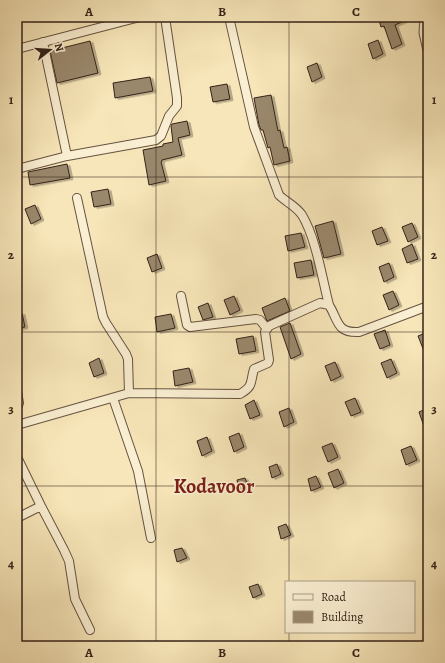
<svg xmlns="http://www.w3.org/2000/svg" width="445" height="663" viewBox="0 0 445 663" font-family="Alegreya,serif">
	<defs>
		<filter id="shadow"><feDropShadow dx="3" dy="1.5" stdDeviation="0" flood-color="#0004"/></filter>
	</defs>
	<rect width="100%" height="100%" fill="#f7e6b9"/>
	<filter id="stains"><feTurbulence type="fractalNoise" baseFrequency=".005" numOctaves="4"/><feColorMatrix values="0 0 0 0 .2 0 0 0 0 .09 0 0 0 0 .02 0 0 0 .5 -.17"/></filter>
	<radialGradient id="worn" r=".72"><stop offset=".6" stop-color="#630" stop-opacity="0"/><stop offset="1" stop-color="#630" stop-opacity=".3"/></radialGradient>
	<!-- building -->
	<path fill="#9a886c" stroke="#352219" filter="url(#shadow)" d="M 378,17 L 413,17 L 395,25 L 402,44 L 392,49 L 384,26 L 381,27 Z
		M 378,40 L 383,54 L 373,59 L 368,44 Z
		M 90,41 L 98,73 L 57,83 L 50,51 Z
		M 317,63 L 322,77 L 312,82 L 307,67 Z
		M 150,77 L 153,91 L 115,98 L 113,83 Z
		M 227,84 L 230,99 L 213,102 L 210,87 Z
		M 271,95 L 278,131 L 280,130 L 284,148 L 287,147 L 290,161 L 274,165 L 270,147 L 268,148 L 263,130 L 261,130 L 259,125 L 254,98 Z
		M 187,121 L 190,135 L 178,138 L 182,155 L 162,160 L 162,161 L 161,162 L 166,181 L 149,185 L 143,150 L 163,146 L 163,144 L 173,142 L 171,126 L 172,124 Z
		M 67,164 L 70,178 L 30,185 L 28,172 Z
		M 108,189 L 111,204 L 94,207 L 91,192 Z
		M 35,205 L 41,219 L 31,224 L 25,209 Z
		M 333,221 L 341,254 L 324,258 L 315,226 Z
		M 412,223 L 418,237 L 408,242 L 402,227 Z
		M 382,227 L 388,241 L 377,245 L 372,231 Z
		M 301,233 L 305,247 L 288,251 L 285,236 Z
		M 412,244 L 418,259 L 407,263 L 402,249 Z
		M 157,254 L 162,268 L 152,272 L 147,258 Z
		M 311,260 L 314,275 L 297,278 L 294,263 Z
		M 389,263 L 394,277 L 384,282 L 379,267 Z
		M 393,291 L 399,305 L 389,310 L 383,295 Z
		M 234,296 L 240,310 L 230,315 L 224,300 Z
		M 285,298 L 290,311 L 267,321 L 262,308 Z
		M 208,303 L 213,317 L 203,320 L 198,307 Z
		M 22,313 L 25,327 L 17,329 L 17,314 Z
		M 171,314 L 175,328 L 157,332 L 155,317 Z
		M 290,323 L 301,354 L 291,359 L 280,327 Z
		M 385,330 L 390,345 L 380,349 L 374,334 Z
		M 428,332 L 428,349 L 424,351 L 418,336 Z
		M 253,336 L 256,351 L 239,354 L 236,339 Z
		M 99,358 L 104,373 L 94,377 L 89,363 Z
		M 391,359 L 397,373 L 387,378 L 381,363 Z
		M 335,362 L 341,376 L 331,381 L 325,366 Z
		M 189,368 L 193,382 L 175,386 L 173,371 Z
		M 355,398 L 361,412 L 351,416 L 345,402 Z
		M 254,400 L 260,415 L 250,419 L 245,405 Z
		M 289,408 L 294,422 L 284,427 L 279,412 Z
		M 428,408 L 428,435 L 427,435 L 419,412 Z
		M 239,433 L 244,447 L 234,452 L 229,437 Z
		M 207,437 L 212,451 L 202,456 L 197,441 Z
		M 332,443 L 338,457 L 328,462 L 322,447 Z
		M 411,446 L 417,460 L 406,465 L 401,450 Z
		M 277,464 L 281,474 L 272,478 L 269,467 Z
		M 338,469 L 344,483 L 334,488 L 328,473 Z
		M 316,476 L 321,487 L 311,491 L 308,479 Z
		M 245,478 L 249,488 L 240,492 L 237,480 Z
		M 286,524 L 291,535 L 281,539 L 278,527 Z
		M 182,548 L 187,558 L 177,562 L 174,550 Z
		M 258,584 L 262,594 L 253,598 L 249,587 Z"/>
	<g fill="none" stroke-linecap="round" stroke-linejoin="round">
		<!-- minor casing -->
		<g stroke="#665341" stroke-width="10">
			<path id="minor" d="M 229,17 L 254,127 L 279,195 C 286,202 296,206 302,215 C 316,238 322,278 329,305
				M 43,42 L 67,156
				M 17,49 L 140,17
				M 17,169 L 67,156 L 156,140 L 161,136 L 169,116 L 177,106 L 177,98 L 165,17
				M 77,198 L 103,317 L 106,323 L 126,354 L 128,359 L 129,393
				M 181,296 L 187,325 L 190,327 L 256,319 L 260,320 L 267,329
				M 17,392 L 19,403 L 17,408
				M 113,398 L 138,471 L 151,538
				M 17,425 L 129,393 L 240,394 C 254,386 250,382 254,369 L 268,363 L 269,360 L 265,332 L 269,326 L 320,303 L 329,305 C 339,321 336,333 359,332 L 428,306
				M 17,457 L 41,506 L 64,550 L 69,561 L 75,599 L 90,630
				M 17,518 L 41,506"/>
		</g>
		<!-- tertiary casing -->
		<g stroke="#665341" stroke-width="11">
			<path id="tertiary" d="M 425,17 L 424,33 L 428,50"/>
		</g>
		<!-- minor -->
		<use href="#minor" stroke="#faefd2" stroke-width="8"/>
		<!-- tertiary -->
		<use href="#tertiary" stroke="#faefd2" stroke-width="9"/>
	</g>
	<!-- grid -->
	<path fill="none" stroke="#352219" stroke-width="1" stroke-opacity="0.55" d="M 156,17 L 156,646M 289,17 L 289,582M 17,177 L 428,177M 17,332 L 428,332M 17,486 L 428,486M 289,632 L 289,646"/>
	<g text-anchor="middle" stroke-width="3" stroke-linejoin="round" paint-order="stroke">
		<!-- district labels -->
		<g font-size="20" font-weight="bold" fill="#7a1f14" stroke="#faefd2">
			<text x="214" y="493">Kodavoor</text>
		</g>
	</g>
	<!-- margin -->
	<rect width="445" height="663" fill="none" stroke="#f7e6b9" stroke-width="44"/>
	<!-- legend -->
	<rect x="285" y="581" width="130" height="52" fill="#faefd2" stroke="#ab9d88"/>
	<rect x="293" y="594" width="20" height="6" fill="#faefd2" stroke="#ab9d88"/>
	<text x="321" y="601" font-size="12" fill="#352219">Road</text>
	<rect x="293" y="611" width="20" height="12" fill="#9a886c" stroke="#ab9d88"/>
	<text x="321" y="621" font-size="12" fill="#352219">Building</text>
	<!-- north arrow -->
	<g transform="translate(50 50) rotate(73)" stroke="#faefd2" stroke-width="3" paint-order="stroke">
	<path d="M0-3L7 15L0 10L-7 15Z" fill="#352219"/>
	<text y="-6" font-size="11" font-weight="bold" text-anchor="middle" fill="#352219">N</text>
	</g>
	<rect x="22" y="22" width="401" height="619" fill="none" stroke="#352219" stroke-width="1.5"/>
	<g font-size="13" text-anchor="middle" font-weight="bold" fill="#352219">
		<text x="89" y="16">A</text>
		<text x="222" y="16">B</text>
		<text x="356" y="16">C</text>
		<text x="11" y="104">1</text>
		<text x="434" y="104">1</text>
		<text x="11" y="259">2</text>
		<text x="434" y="259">2</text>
		<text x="11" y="413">3</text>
		<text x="434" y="413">3</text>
		<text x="11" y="568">4</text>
		<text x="434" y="568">4</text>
		<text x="89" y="657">A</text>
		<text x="222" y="657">B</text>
		<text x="356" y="657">C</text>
	</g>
	<rect width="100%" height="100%" filter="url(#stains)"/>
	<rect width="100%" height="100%" fill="url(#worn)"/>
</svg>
